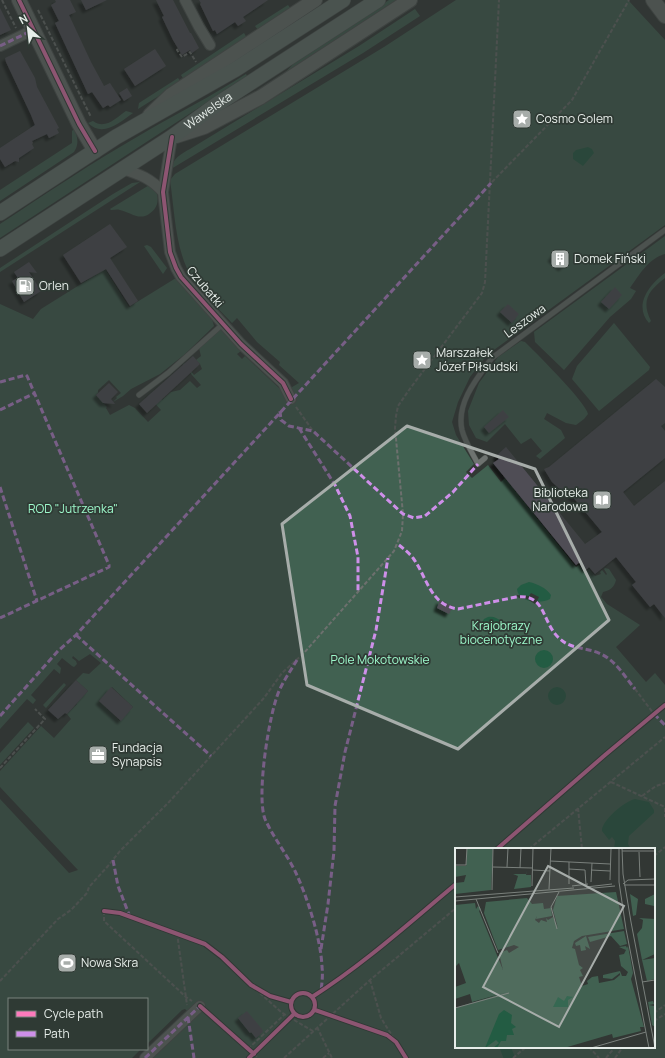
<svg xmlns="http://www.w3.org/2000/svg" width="665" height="1058" viewBox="0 0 665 1058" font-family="Manrope,sans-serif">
	<defs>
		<filter id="shadow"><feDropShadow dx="-3.5" dy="3.5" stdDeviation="1" flood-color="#0009"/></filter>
	</defs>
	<rect width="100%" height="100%" fill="#323734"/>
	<!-- green -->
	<path fill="#416151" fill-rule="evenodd" d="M 389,0 L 396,0 L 284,74 L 294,63 Z
		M 456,0 L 628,0 L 665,40 L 665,225 L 487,355 L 470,377 L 458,402 L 452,422 L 456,435 L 474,464 L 466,472 L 472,478 L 488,465 L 501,482 L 505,478 L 576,567 L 579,565 L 585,572 L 589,569 L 595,576 L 601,574 L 600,572 L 602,570 L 606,575 L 607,574 L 604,569 L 605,568 L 609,569 L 616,580 C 614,588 610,590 603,592 L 601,597 L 607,604 L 640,625 L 616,647 L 646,682 L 655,673 L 665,685 L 665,1058 L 153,1058 L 195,1018 L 185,1009 L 182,1010 L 147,1044 L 147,999 L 9,999 L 9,1049 L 141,1049 L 132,1058 L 0,1058 L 0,799 L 69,873 L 78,870 L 0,787 L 0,771 L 41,726 L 54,738 L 71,719 L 67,714 L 77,704 L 77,703 L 88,691 L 76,680 L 83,673 L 89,674 L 101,663 L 90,654 L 79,661 L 73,656 L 72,658 L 76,661 L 77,664 L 74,667 L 72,666 L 62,658 L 57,664 L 61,668 L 60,674 L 54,669 L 31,695 L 36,700 L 33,704 L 27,699 L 0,729 L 0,304 L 33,319 L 41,309 L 105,269 L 129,307 L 176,278 L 211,316 L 214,326 L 185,354 L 160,374 L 131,389 L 123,396 L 113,402 L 117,398 L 116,397 L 121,393 L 109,380 L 98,390 L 98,393 L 96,395 L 107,407 L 106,408 L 110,415 L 129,405 L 135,408 L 148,422 L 161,410 L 148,396 L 154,391 L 162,400 L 171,392 L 180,390 L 190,381 L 197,388 L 201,385 L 183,365 L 184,363 L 194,375 L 202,369 L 200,364 L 196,360 L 201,356 L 199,348 L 220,329 L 241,351 L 237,354 L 242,359 L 245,356 L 281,390 L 282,393 L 299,383 L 279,365 L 280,362 L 257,342 L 237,318 L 232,323 C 219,309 205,296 194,281 C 175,253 175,213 170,180 L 175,174 L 384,47 ZM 112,687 L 133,707 L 120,721 L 99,701 ZM 456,849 L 654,849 L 654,1047 L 456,1047 Z
		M 288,5 L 291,9 L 258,30 L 255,26 Z
		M 415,9 L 420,16 L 363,53 L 171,169 C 173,158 181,154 190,149 L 359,46 Z
		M 244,33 L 247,38 L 184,80 L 181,75 Z
		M 246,74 L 247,76 L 0,238 L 0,224 C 47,193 93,162 142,134 C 176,114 212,96 246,74 Z
		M 178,78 L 181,82 L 138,109 L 139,103 Z
		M 126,111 L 133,113 C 120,122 103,138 88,123 L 93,121 C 105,130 116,118 126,111 Z
		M 74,129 C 78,138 79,144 74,152 L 0,201 L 0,190 L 72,143 L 72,131 Z
		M 140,182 L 0,272 L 0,268 L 113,194 L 132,183 Z
		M 151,184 C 156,190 159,196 157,204 C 156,208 153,211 149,214 C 139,221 130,212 120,210 C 117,209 114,210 111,210 L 110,209 Z
		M 665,236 L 665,254 C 649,258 639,275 630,288 L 636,291 L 631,299 L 610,317 L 564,370 L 535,342 L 534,332 Z
		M 147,245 L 151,247 L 167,268 L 163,274 L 144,246 Z
		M 665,273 L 665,278 C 648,291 641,301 651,321 L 649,323 C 633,305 650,284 665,273 Z
		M 614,323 L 650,367 L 649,370 L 599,411 L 572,379 L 577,366 Z
		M 521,341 L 525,342 L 530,347 C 541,358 586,403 588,414 L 584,419 L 576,425 L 566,423 L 547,413 L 544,419 L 561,430 L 565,438 L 540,459 L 536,456 L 542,451 L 531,438 L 521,444 L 505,424 L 487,442 L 476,438 L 469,425 L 468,411 L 479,383 L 498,357 Z
		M 64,683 L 66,685 L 46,708 L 43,705 Z
		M 28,722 L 34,728 L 0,765 L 0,753 Z"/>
	<!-- water -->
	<path fill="#235c43" d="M 588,147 L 592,149 L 594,153 L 583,166 L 573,159 L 573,153 L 576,150 Z
		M 529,582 C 538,584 546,588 551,595 L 550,599 C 541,604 518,603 517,589 L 521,585 Z
		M 488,617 C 493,616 498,618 502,622 L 501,627 L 492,631 L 486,630 L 481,624 L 484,619 Z
		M535 659a9 9 0 1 1 18 0a9 9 0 1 1-18 0Z
		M548 696a9 9 0 1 1 18 0a9 9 0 1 1-18 0Z
		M 635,799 L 649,802 L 654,810 L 654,813 L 629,836 L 628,844 L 631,849 L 614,849 L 615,841 L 612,837 L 609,840 L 602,831 C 601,821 625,801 635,799 Z"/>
	<!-- pier -->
	<path fill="#323734" d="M 531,593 L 539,597 L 537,601 L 540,603 L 535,604 L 527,599 L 519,598 L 516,595 L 529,596 Z"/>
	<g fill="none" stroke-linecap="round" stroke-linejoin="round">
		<!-- canal -->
		<path stroke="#235c43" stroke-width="11" d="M 505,1047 L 509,1057"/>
	</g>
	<!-- building -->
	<path fill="#4f4d55" filter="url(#shadow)" d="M 55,0 L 70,0 L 76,12 L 69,15 L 91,62 L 104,86 L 110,83 L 121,100 L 110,107 L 108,105 L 103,108 L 92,92 L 88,94 L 55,23 L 59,21 L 51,5 L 56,2 Z
		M 81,0 L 107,0 L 86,10 Z
		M 156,0 L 173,0 L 190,33 L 191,33 L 199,48 L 192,53 L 190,50 L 182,55 L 173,40 L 162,17 L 164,16 Z
		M 199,0 L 268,0 L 243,17 L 246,21 L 238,26 L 235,22 L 217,34 L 215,30 L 213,31 L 200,4 L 201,3 Z
		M 0,8 L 11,30 L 0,35 Z
		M 155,49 L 166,66 L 135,86 L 124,69 Z
		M 20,51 L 35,78 L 37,87 L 59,128 L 57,129 L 59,133 L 49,138 L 47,134 L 32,141 L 33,143 L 32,144 L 34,148 L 19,158 L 19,162 L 15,161 L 5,167 L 0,159 L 0,148 L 35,125 L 31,115 L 6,62 L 5,58 Z
		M 127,88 L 132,96 L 124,101 L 119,93 Z
		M 110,224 L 127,247 L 110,258 L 138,301 L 130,306 L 106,269 L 81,283 L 63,255 Z
		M 558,249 L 570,260 L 562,268 L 551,258 Z
		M 29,262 L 37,273 L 29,272 L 41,291 L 24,302 L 12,281 L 18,278 L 14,272 Z
		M 615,287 L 622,295 L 609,309 L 601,302 Z
		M 508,304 L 519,314 L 512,323 L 500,312 Z
		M 193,356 L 200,364 L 147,413 L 139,404 Z
		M 656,379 L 665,387 L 665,423 L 661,426 L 665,431 L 665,458 L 623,492 L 634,506 L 665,481 L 665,618 L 654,604 L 650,607 L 632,585 L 636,582 L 616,557 L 595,574 L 589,567 L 586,570 L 580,562 L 576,565 L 493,463 L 499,459 L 496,456 L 506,447 L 585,544 L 602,532 L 567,490 L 564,493 L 552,482 L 544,469 L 549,467 Z
		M 109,383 L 118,392 L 111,399 L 115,404 L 103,403 L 96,395 Z
		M 503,410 L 509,417 L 489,433 L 484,427 Z
		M 440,600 L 453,606 L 449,614 L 437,608 Z
		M 76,680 L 88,691 L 67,714 L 65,713 L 58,719 L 48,710 Z
		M 111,687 L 133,707 L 121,721 L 99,701 Z
		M 247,1011 L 262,1029 L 263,1032 L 256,1038 L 251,1032 L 250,1033 L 238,1018 Z"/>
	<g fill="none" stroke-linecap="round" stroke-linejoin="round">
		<!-- lane casing -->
		<g stroke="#4f5451" stroke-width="6">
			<path id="lane" d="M 139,395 L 168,373 L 223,324
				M 485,458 L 478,464 C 473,454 465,442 462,430 C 456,403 477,378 492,358 L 665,230"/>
		</g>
		<!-- street casing -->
		<g stroke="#4f5451" stroke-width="12">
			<path id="street" d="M 185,0 L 199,27 L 210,45
				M 0,46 L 33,30
				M 172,137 L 163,192 L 170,252 L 176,268 L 181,277 L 241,344 L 283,383 L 291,399
				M 123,169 C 141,175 150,178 163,192
				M 145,1058 L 200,1006"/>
		</g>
		<!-- secondary casing -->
		<g stroke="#4f5451" stroke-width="16">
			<path id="secondary" d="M 19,0 L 79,124 L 95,151
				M 653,0 L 665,16
				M 150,115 L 171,95 L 315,0
				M 176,136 L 204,127 L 261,97 L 410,0"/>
		</g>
		<!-- primary casing -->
		<g stroke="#4f5451" stroke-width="16">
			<g id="primary">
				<path d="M 0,213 L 116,137 L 236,69 L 343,0"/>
				<path id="s1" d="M 0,249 L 172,137 L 216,105 L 378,0"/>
			</g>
		</g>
		<!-- path -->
		<path stroke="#6d706e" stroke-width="2" stroke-dasharray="4 2" stroke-linecap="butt" d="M 2,0 L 16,28
			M 38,10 L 91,117
			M 178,49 L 177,50 L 182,57 L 190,52 L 196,62
			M 492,182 L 572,100 L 629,0
			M 422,360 L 429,365
			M 296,407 L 313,431
			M 635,689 L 654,714
			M 0,768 L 45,719 L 35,709
			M 611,782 L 665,807
			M 642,796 L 656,786 L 665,783
			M 578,808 L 582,849
			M 665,808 L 665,817
			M 529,849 L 665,737
			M 654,856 L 665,847
			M 104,911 L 104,921 L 186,997 L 192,1001
			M 177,933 L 187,1005
			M 370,980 L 381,1018 L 396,1042
			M 0,981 L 58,919 L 71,910 L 87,893 L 89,887 L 108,866 L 120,851 L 169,802 L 264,698 L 282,673 L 304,653 L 394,551 L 402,531 L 403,514 L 395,428 L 396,416 L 398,406 L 409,390 L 482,293 L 485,282 L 499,0
			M 251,985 L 281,1012 L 289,1017
			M 654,1013 L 665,1005
			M 294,1020 L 313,1031
			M 654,1021 L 665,1014
			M 317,1027 L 332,1058
			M 589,1047 L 599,1058
			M 248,1049 L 285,1014
			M 254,1054 L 258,1058
			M 284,1058 L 370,980 L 456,908
			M 323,1058 L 329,1053
			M 513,1058 L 526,1047
			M 606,1058 L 615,1047
			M 615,1058 L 623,1047"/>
		<!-- lane -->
		<use href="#lane" stroke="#6e7370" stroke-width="5"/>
		<!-- street -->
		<use href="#street" stroke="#6e7370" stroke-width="10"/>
		<!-- secondary -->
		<use href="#secondary" stroke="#6e7370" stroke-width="14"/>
		<!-- primary -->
		<use href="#primary" stroke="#687570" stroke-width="15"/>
		<!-- quiet -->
		<path stroke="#ce8fe9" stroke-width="3" stroke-dasharray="6 3" stroke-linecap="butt" d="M 0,46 L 33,30
			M 0,382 L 26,375 L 27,376 L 109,565 L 109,567 L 0,618
			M 0,410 L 35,393
			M 280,411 L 281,420 L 289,426 L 313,431 L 403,514 L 414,518 L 425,516 L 453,492 L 478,464
			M 299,428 L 335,485 L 350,516 L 358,557 L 358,591
			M 0,487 L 37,601
			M 399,545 C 404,549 409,553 413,558 C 427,577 430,605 458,609 L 516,597 C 546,593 542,623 559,638 C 571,650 587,647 601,654 C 616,661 625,677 635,689
			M 76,635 L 211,756
			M 297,660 C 291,670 284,680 279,691 C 269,714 256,796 265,819 C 273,837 286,853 295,871 C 307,896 321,939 322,967 C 323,975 322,983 321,991
			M 654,714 L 665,725
			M 0,716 L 58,651 L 76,635 L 491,183
			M 113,860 L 118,886 L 130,917
			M 321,949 L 328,904 L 334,851 L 335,806 L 345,752 L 376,630 L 388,558
			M 188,1017 L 194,1058
			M 145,1058 L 200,1006 L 202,1008"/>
		<!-- cycleway casing -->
		<g stroke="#2f3a34" stroke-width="6">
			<path id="cycleway" d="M 19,0 L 79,124 L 95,151
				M 172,137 L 163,192 L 170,252 L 176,268 L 181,277 L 241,344 L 283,383 L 291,399
				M 497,849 L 605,755 L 665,705
				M 104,911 L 120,913 L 205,944 L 222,957 L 251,985 L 270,996 L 291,1002
				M291 1005a12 12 0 1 1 24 0a12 12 0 1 1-24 0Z
				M 312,997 C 364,964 409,923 456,884
				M 200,1006 L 254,1054
				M 315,1010 L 387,1035 L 396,1042 L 406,1058
				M 249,1058 L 294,1014"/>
		</g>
		<!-- cycleway -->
		<use href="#cycleway" stroke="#fd7abc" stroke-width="4"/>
	</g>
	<!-- marked area -->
	<path d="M0 0H665V1058H0ZM 407,426 L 535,469 L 609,620 L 458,749 L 307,685 L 282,524 Z" fill="#323734" fill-opacity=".55" fill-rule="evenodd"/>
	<path fill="none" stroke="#a7adaa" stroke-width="3" stroke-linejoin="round" d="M 407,426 L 535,469 L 609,620 L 458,749 L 307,685 L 282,524 Z"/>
	<!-- icons -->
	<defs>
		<g id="sight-square" transform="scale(1)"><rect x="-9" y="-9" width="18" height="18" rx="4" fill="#a7adaa" stroke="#2f3a34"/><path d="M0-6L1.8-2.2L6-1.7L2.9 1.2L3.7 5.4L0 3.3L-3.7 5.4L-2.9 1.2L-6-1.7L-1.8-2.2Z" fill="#fff"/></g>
		<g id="building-square" transform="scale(1)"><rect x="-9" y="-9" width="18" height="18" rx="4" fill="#a7adaa" stroke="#2f3a34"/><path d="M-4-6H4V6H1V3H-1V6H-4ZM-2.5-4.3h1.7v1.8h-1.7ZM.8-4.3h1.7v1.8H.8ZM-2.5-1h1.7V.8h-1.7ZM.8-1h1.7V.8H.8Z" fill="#fff"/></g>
		<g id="fuel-square" transform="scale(1)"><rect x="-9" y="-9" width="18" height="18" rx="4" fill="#a7adaa" stroke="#2f3a34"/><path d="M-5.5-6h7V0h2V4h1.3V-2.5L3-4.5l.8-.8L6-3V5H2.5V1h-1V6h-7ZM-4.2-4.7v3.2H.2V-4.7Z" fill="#fff"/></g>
		<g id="library-square" transform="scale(1)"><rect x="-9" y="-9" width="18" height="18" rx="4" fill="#a7adaa" stroke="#2f3a34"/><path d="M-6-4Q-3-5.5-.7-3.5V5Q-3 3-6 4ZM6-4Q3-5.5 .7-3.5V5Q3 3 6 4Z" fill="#fff"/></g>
		<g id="office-square" transform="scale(1)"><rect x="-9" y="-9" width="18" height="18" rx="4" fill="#a7adaa" stroke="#2f3a34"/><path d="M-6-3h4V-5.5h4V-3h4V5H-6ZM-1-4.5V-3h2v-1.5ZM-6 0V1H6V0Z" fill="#fff"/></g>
		<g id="stadium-square" transform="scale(1)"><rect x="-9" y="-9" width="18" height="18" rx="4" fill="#a7adaa" stroke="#2f3a34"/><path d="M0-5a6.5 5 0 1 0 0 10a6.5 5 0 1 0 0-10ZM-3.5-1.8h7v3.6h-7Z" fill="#fff"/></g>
	</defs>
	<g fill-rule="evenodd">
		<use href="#sight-square" x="522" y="119"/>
		<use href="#building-square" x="560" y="259"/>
		<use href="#fuel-square" x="25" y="286"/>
		<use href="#sight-square" x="422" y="360"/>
		<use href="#library-square" x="602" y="500"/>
		<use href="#office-square" x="98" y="755"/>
		<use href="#stadium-square" x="67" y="963"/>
	</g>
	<g text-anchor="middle" stroke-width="3.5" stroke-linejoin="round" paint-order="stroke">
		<!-- street labels -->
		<g font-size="12" fill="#e6ede9" stroke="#2f3a34">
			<text dy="4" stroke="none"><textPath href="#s1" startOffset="250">Wawelska</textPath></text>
			<text transform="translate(205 287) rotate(50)" y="4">Czubatki</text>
			<text transform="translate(525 321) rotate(-36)" y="4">Leszowa</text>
		</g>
		<!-- poi labels -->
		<g font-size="12" fill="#e6ede9" stroke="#2f3a34" text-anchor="start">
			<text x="536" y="123">Cosmo Golem</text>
			<text x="574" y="263">Domek Fiński</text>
			<text x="39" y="290">Orlen</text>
			<text x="436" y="357">Marszałek<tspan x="436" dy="14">Józef Piłsudski</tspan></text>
			<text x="588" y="497" text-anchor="end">Biblioteka<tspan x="588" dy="14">Narodowa</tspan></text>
			<text x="112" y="752">Fundacja<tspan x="112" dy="14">Synapsis</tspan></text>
			<text x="81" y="967">Nowa Skra</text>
		</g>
		<!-- park labels -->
		<g font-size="12" fill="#9df9cb" stroke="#2f3a34">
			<text x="73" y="513">ROD "Jutrzenka"</text>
			<text x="501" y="630">Krajobrazy<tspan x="501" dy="14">biocenotyczne</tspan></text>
			<text x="380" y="664">Pole Mokotowskie</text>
		</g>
	</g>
	<!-- overview -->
	<g transform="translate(455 848)">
		<rect width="200" height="200" fill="#323734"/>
		<path d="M 12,0 L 38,0 L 36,42 L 0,46 L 0,35 L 9,34 L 11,27 L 0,29 L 0,18 L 11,18 ZM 72,22 L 71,27 L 76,27 L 76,39 L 59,41 L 63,28 L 58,26 L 71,26 ZM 161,44 L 169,81 L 127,88 L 119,93 L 117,100 L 120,101 L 124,117 L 128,120 L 125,122 L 128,128 L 124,129 L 127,138 L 133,136 L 132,133 L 137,129 L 143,128 L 144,135 L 159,132 L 165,127 L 165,125 L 157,131 L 148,130 L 148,127 L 165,123 L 167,128 L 171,128 L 173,124 L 166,118 L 164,107 L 169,106 L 171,102 L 164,99 L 171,98 L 172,100 L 173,98 L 178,125 L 176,131 L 189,179 L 185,179 L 186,183 L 158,190 L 157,186 L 109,200 L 0,200 L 0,160 L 52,144 L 17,154 L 15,146 L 0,151 L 0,139 L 11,135 L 4,115 L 0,119 L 0,57 L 20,55 L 21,61 L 23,58 L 26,61 L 24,63 L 48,122 L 44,105 L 52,102 L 54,105 L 64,99 L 59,97 L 43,102 L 29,65 L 31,54 L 72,50 L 77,56 L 88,55 L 89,61 L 96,60 L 97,68 L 81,71 L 82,68 L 80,72 L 84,75 L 86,72 L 92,74 L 91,70 L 93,72 L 98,69 L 103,80 L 98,62 L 102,48 ZM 175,46 L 183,51 L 181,67 L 178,68 ZM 200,46 L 199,52 L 200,61 L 199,58 L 190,56 L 190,51 ZM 184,70 L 200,71 L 200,106 L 187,112 L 182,86 L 187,80 L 188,72 ZM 169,83 L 172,96 L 165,98 L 156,88 L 135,94 L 133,89 ZM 131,88 L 135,101 L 130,98 L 131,102 L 126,103 L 125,97 L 121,98 L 120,95 ZM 200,110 L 200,131 L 192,133 L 187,112 ZM 198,153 L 199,156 L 194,157 L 199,158 L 200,179 L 197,177 L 193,154 Z" fill="#416151"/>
		<path d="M 112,148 L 118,149 L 113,152 L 113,159 L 98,159 L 103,149 L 109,153 ZM 49,162 L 57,167 L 56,175 L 61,179 L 57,181 L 59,187 L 52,187 L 51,193 L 46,193 L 42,200 L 38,200 L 44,195 L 41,192 L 30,200 L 44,166 Z" fill="#235c43"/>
		<path fill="none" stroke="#7a807c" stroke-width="1" d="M 117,0 L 164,0M 164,0 L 164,34 L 171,81 L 194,200M 167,0 L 168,26 L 176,74 L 200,200M 167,3 L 200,3M 184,4 L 185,29M 95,13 L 155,16M 0,17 L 11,17 L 12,0M 38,19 L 78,20M 52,19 L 53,0M 65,20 L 66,0M 114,21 L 130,22 L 131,37M 78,22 L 95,23M 136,22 L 155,23M 155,32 L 156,1M 136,34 L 137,15M 114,36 L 114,14M 168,36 L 173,32 L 200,31M 169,37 L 200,37M 77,38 L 78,0M 117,38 L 133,36M 131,39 L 157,36M 94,41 L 96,0M 37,42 L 38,0M 0,49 L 119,40M 21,51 L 43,105M 0,53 L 160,38M 102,81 L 96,59 L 104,44M 187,134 L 200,132M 0,160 L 54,145M 136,200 L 191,184"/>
		<path fill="#a7adaa" fill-opacity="0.15" stroke="#a7adaa" stroke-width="2" d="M 93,18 L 169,58 L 104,179 L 28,139 Z"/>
		<rect width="200" height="200" fill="none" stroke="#e6ede9" stroke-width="2"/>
	</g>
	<!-- legend -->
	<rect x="8" y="998" width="140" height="52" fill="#2f3a34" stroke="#78827c"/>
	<rect x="16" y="1011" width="20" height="6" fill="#fd7abc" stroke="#78827c"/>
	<text x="44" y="1018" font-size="12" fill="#e6ede9">Cycle path</text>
	<rect x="16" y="1031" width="20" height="6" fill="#ce8fe9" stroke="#78827c"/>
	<text x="44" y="1038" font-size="12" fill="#e6ede9">Path</text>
	<!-- north arrow -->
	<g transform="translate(28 28) rotate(332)" stroke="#2f3a34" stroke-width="3" paint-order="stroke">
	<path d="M0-3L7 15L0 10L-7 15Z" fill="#e6ede9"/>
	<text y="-6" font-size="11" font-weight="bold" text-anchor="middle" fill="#e6ede9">N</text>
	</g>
</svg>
